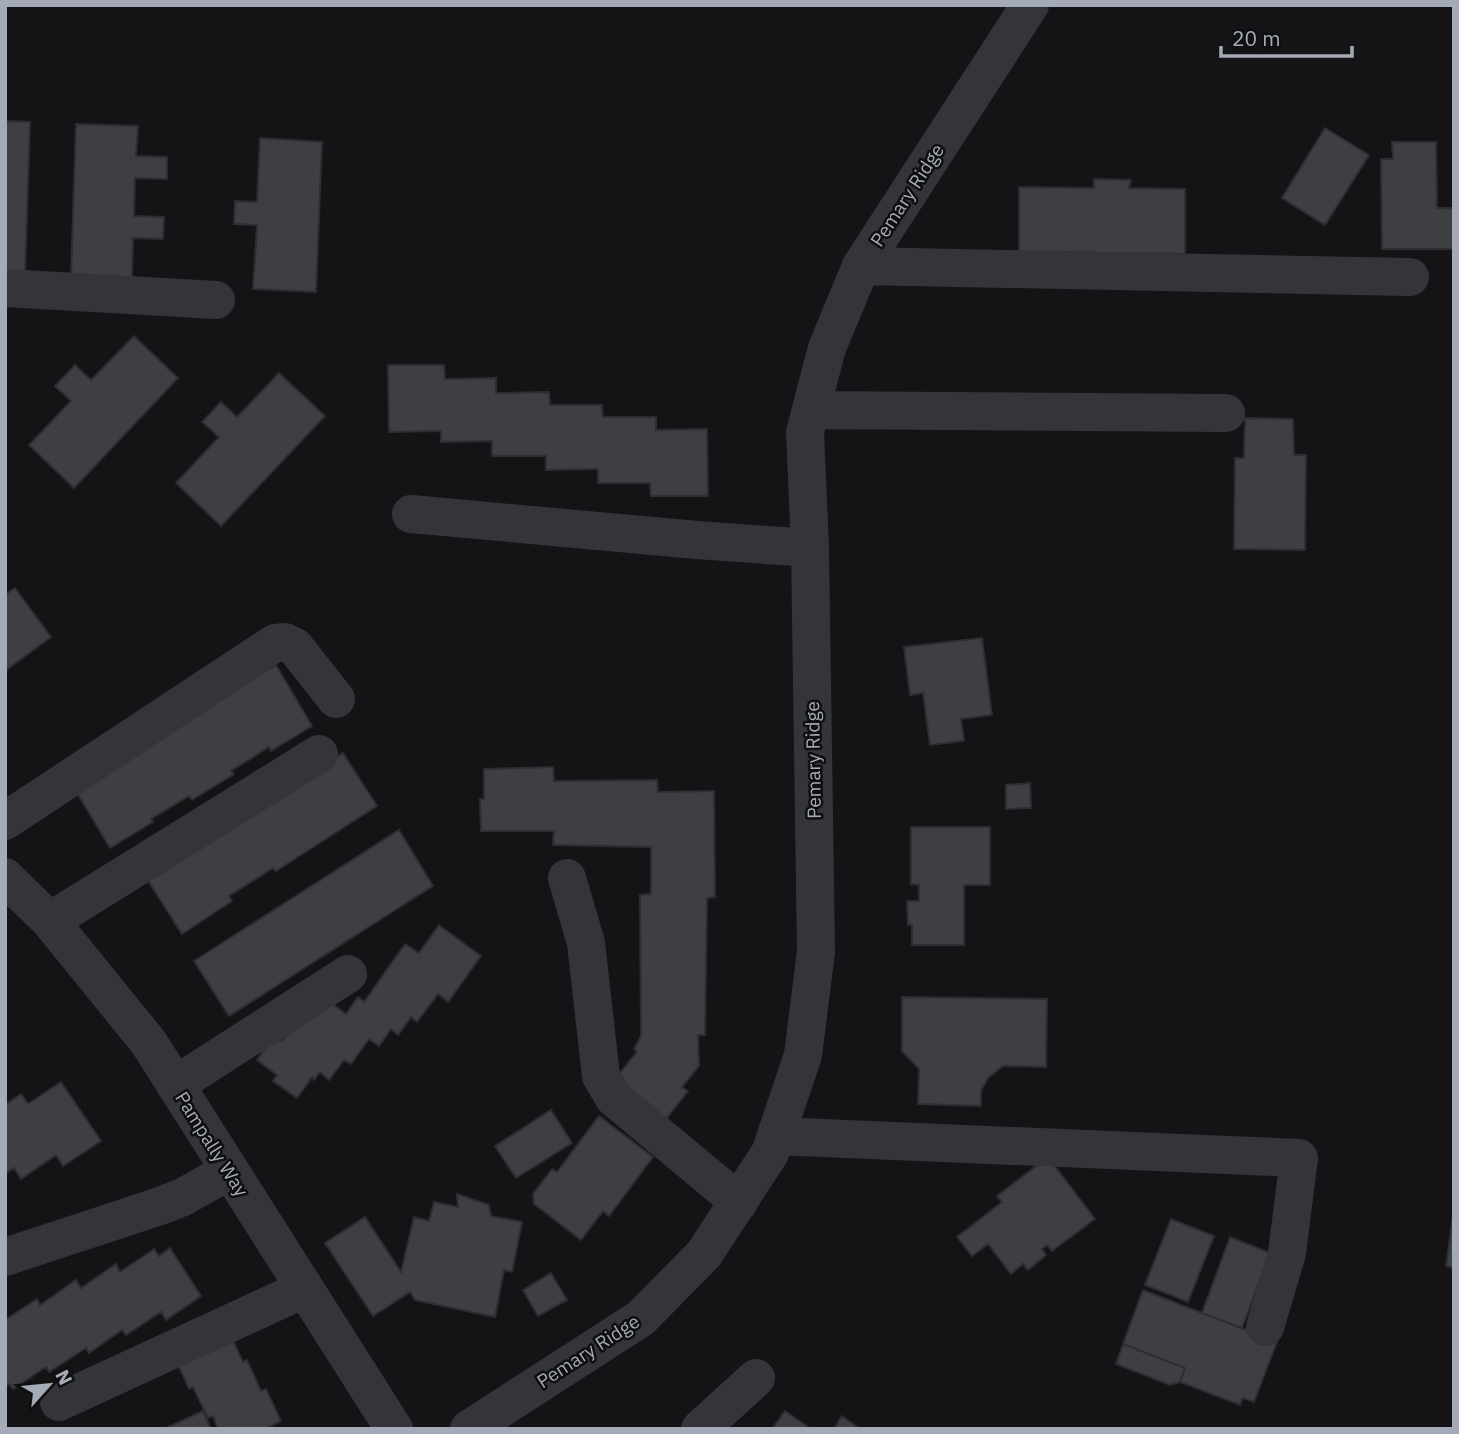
<svg xmlns="http://www.w3.org/2000/svg" width="1459" height="1434" viewBox="0 0 1459 1434" font-family="'IBM Plex Sans',sans-serif">
	<rect width="100%" height="100%" fill="#141416"/>
	<!-- building -->
	<path fill="#3e3f43" stroke="#2e2d32" stroke-width="2" d="M 5,121 L 30,122 L 25,274 L 5,274 Z
		M 76,124 L 138,126 L 136,156 L 167,157 L 167,179 L 135,178 L 134,216 L 164,217 L 163,239 L 133,238 L 132,278 L 71,275 Z
		M 1325,128 L 1369,155 L 1325,225 L 1282,198 Z
		M 260,138 L 322,142 L 316,292 L 253,289 L 257,225 L 234,224 L 235,201 L 257,202 Z
		M 1392,142 L 1436,142 L 1437,208 L 1454,208 L 1454,249 L 1382,249 L 1381,159 L 1393,159 Z
		M 1094,179 L 1131,180 L 1129,188 L 1185,189 L 1185,254 L 1019,252 L 1019,187 L 1094,188 Z
		M 134,336 L 178,378 L 74,488 L 29,445 L 71,401 L 55,386 L 75,365 L 91,380 Z
		M 388,365 L 444,365 L 445,379 L 496,378 L 496,393 L 549,392 L 550,405 L 602,405 L 603,417 L 656,417 L 656,430 L 707,429 L 708,496 L 651,496 L 650,483 L 598,483 L 598,469 L 546,470 L 546,456 L 492,456 L 492,441 L 441,442 L 441,431 L 389,432 Z
		M 279,373 L 325,416 L 221,526 L 176,483 L 219,437 L 202,422 L 221,402 L 237,417 Z
		M 1245,418 L 1293,419 L 1294,455 L 1306,455 L 1305,550 L 1234,549 L 1235,458 L 1244,458 Z
		M 15,588 L 51,637 L 5,671 L 5,595 Z
		M 982,638 L 992,715 L 961,719 L 964,741 L 930,745 L 923,693 L 910,695 L 904,647 Z
		M 276,665 L 312,726 L 271,751 L 269,747 L 231,771 L 234,774 L 192,800 L 189,796 L 151,819 L 153,822 L 110,848 L 74,788 Z
		M 343,753 L 377,806 L 276,871 L 273,868 L 229,896 L 232,901 L 182,934 L 147,879 Z
		M 553,767 L 554,781 L 657,780 L 658,792 L 714,791 L 715,897 L 707,898 L 705,1035 L 698,1035 L 699,1066 L 682,1087 L 688,1091 L 666,1119 L 615,1079 L 637,1052 L 634,1049 L 641,1036 L 640,895 L 651,894 L 651,847 L 553,845 L 554,831 L 481,831 L 480,799 L 484,799 L 484,769 Z
		M 1030,783 L 1031,808 L 1006,809 L 1006,785 Z
		M 911,827 L 990,827 L 990,885 L 964,885 L 964,945 L 912,945 L 912,925 L 908,925 L 907,901 L 919,901 L 919,885 L 911,884 Z
		M 399,830 L 433,886 L 229,1016 L 194,961 Z
		M 439,925 L 481,956 L 448,1002 L 438,994 L 417,1022 L 411,1017 L 398,1035 L 391,1029 L 379,1046 L 369,1039 L 351,1064 L 344,1060 L 329,1080 L 320,1072 L 314,1080 L 312,1077 L 297,1098 L 273,1081 L 277,1075 L 257,1060 L 274,1036 L 282,1041 L 303,1012 L 324,998 L 346,1014 L 358,997 L 364,1002 L 405,944 L 419,953 Z
		M 902,997 L 1047,999 L 1046,1067 L 1003,1066 L 988,1078 L 981,1090 L 981,1106 L 918,1104 L 919,1069 L 902,1051 Z
		M 61,1082 L 101,1141 L 63,1166 L 56,1155 L 21,1179 L 14,1168 L 5,1174 L 5,1105 L 21,1094 L 28,1104 Z
		M 551,1110 L 572,1143 L 516,1178 L 495,1146 Z
		M 599,1116 L 653,1157 L 609,1216 L 603,1211 L 581,1240 L 534,1204 L 533,1194 L 552,1169 L 557,1172 Z
		M 1048,1157 L 1095,1219 L 1052,1251 L 1047,1245 L 1042,1249 L 1046,1255 L 1028,1270 L 1023,1264 L 1011,1274 L 988,1244 L 972,1256 L 957,1237 L 1002,1202 L 997,1196 Z
		M 457,1194 L 489,1205 L 491,1216 L 522,1222 L 512,1272 L 504,1270 L 495,1317 L 415,1300 L 410,1292 L 373,1316 L 325,1243 L 365,1217 L 401,1272 L 414,1217 L 429,1221 L 434,1202 L 458,1207 Z
		M 1454,1209 L 1454,1268 L 1446,1266 Z
		M 1171,1219 L 1214,1236 L 1188,1302 L 1145,1285 Z
		M 1230,1237 L 1270,1253 L 1242,1328 L 1202,1313 Z
		M 170,1248 L 201,1296 L 166,1320 L 161,1312 L 126,1335 L 122,1330 L 89,1353 L 86,1348 L 49,1372 L 46,1367 L 13,1389 L 9,1384 L 5,1386 L 5,1320 L 37,1299 L 40,1305 L 76,1280 L 81,1288 L 116,1264 L 120,1272 L 154,1249 L 159,1256 Z
		M 551,1273 L 567,1300 L 538,1316 L 523,1290 Z
		M 1143,1290 L 1277,1342 L 1254,1402 L 1243,1398 L 1240,1405 L 1180,1382 L 1185,1368 L 1123,1344 Z
		M 229,1332 L 243,1362 L 247,1360 L 261,1391 L 266,1389 L 281,1421 L 265,1429 L 218,1429 L 213,1416 L 208,1418 L 193,1387 L 189,1389 L 174,1356 Z
		M 1123,1344 L 1185,1368 L 1180,1382 L 1170,1385 L 1116,1364 Z
		M 203,1411 L 211,1429 L 164,1429 Z
		M 785,1411 L 811,1429 L 772,1429 Z
		M 842,1416 L 860,1429 L 834,1429 Z"/>
	<g fill="none" stroke-linecap="round" stroke-linejoin="round">
		<!-- minor -->
		<path stroke="#34353b" stroke-width="38" d="M 861,266 L 1410,277
			M 5,288 L 216,300
			M 811,410 L 1226,413
			M 411,514 L 697,540 L 810,548
			M 5,821 L 275,643 L 285,642 L 295,647 L 336,699
			M 5,877 L 50,921 L 149,1043 L 394,1429
			M 567,878 L 586,943 L 601,1076 L 614,1098 L 739,1202
			M 50,921 L 319,754
			M 175,1085 L 348,974
			M 776,1136 L 1299,1158 L 1287,1253 L 1265,1327
			M 5,1257 L 160,1206 L 183,1197 L 229,1171
			M 59,1402 L 304,1289
			M 469,1429 L 641,1318 L 704,1254 L 770,1153 L 803,1055 L 816,952 L 810,548 L 805,432 L 827,348 L 861,266 L 1030,5
			M 700,1429 L 756,1378"/>
	</g>
	<g text-anchor="middle" stroke-width="5" stroke-linejoin="round" paint-order="stroke">
		<!-- street labels -->
		<g font-size="19" fill="#a4aab7" stroke="#0f0f11">
			<text transform="translate(907 195) rotate(-57)" y="7">Pemary Ridge</text>
			<text transform="translate(813 760) rotate(-91)" y="7">Pemary Ridge</text>
			<text transform="translate(212 1144) rotate(58)" y="7">Pampally Way</text>
			<text transform="translate(588 1351) rotate(-33)" y="7">Pemary Ridge</text>
		</g>
	</g>
	<!-- border -->
	<rect width="1459" height="1434" fill="none" stroke="#a4aab7" stroke-width="14"/>
	<!-- north arrow -->
	<g transform="translate(49 1385) rotate(63)" stroke="#0f0f11" stroke-width="5" paint-order="stroke">
	<path d="M0-5L12 26L0 18L-12 26Z" fill="#a4aab7"/>
	<text y="-10" font-size="19" font-weight="bold" text-anchor="middle" fill="#a4aab7">N</text>
	</g>
	<!-- scale -->
	<path d="M1221 46v10h131v-10" fill="none" stroke="#a4aab7" stroke-width="3.5"/>
	<text x="1232" y="46" font-size="21" fill="#a4aab7" stroke="#0f0f11" stroke-width="5" paint-order="stroke">20 m</text>
</svg>
